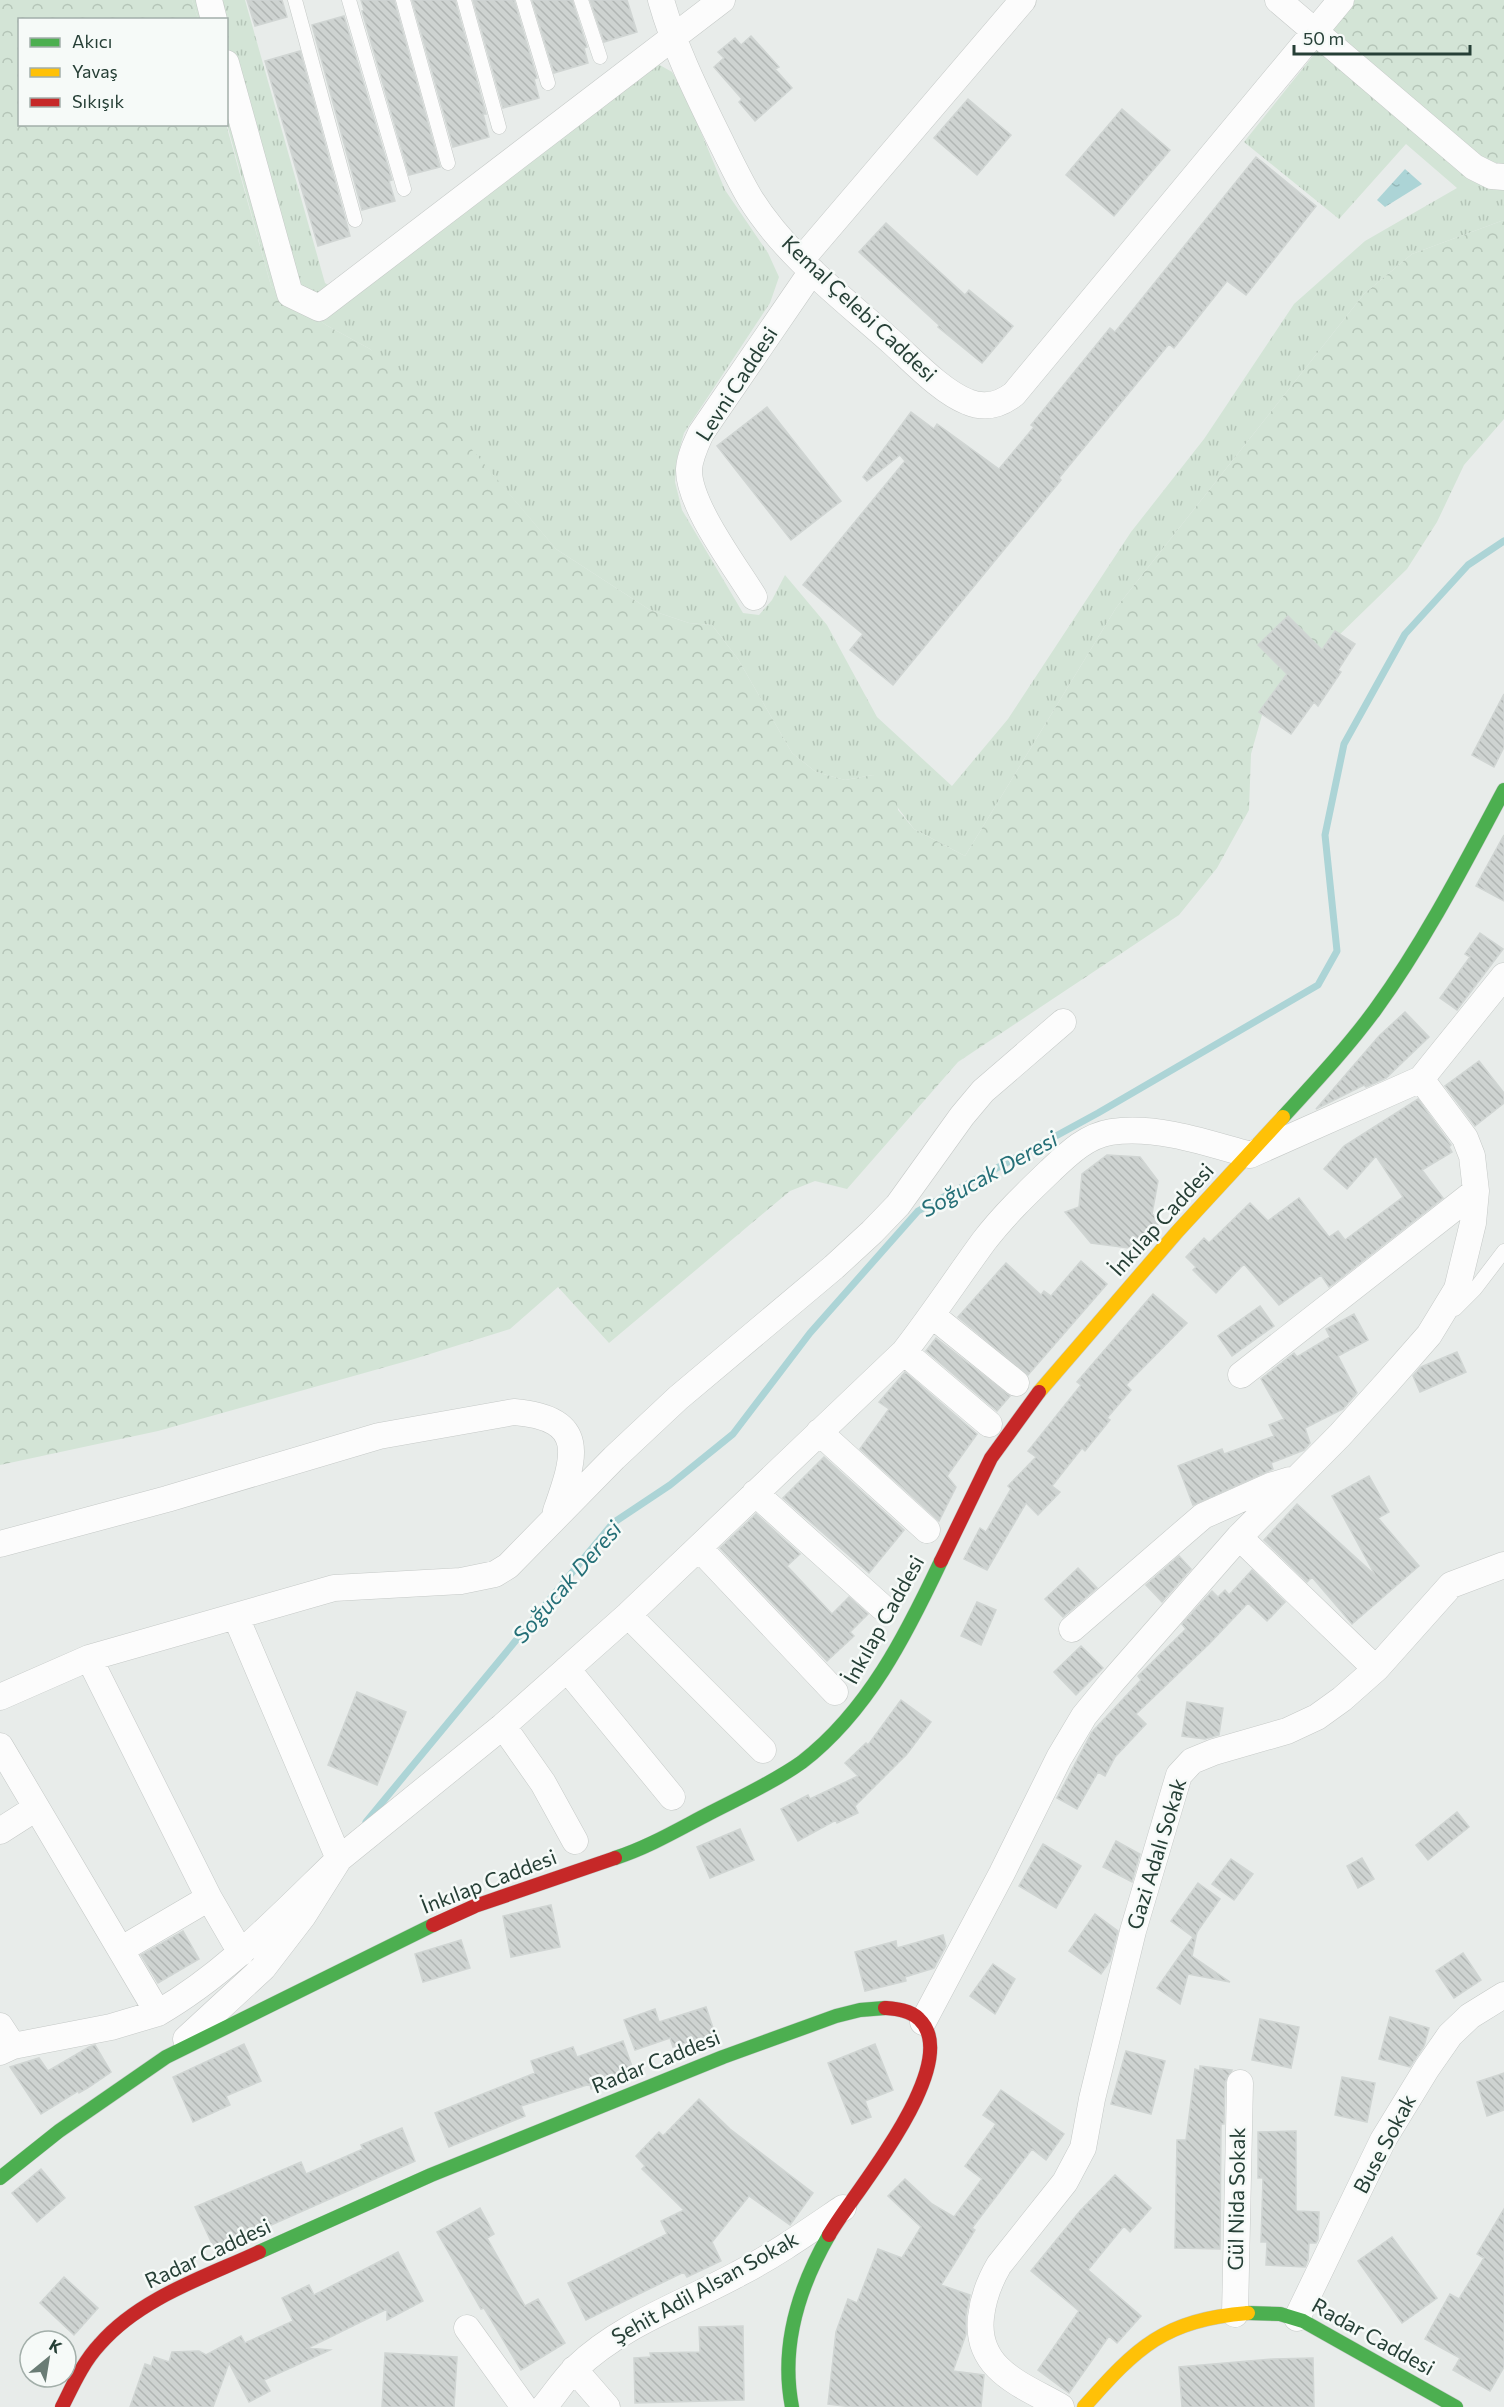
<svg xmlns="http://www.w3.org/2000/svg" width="1504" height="2407" viewBox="0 0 1504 2407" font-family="Commissioner,sans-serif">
	<defs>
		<pattern id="grass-tufts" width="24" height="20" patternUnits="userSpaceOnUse" patternTransform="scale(1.5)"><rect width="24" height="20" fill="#d3e4d6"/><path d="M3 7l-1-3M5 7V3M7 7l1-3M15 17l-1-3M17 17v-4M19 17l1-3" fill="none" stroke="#b5c5b8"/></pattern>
		<pattern id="forest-crowns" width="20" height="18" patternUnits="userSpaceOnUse" patternTransform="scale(1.5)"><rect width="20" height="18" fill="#d3e4d6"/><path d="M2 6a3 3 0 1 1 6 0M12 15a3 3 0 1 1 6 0" fill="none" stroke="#b5c5b8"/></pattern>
		<pattern id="water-ripples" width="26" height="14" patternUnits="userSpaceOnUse" patternTransform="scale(1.5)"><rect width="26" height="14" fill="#acd4d6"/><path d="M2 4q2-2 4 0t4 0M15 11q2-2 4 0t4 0" fill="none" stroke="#94b7b8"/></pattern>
		<pattern id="building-back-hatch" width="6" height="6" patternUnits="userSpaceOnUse" patternTransform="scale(1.5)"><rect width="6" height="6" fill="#ced3d1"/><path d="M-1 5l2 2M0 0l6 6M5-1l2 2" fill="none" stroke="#b1b6b4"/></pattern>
	</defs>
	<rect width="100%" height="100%" fill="#e8ecea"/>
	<!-- grass -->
	<path fill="url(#grass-tufts)" d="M 192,0 L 245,0 L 325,283 L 346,296 L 658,64 L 672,72 L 683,89 L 725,190 L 768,253 L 779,277 L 770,303 L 684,433 L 677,458 L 675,482 L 682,510 L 743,613 L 759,615 L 772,600 L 785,575 L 827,625 L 877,717 L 952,786 L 1008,719 L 1131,532 L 1204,439 L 1294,304 L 1365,241 L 1457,188 L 1406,144 L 1339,219 L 1244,142 L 1320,47 L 1504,186 L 1504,220 L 1412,254 L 1364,294 L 1116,608 L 965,856 L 914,829 L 873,775 L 845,780 L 816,772 L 792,753 L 738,659 L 712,625 L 689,623 L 650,610 L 556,549 L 457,433 L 370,349 L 326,325 L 271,286 L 227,124 L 226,20 L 198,19 Z"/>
	<!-- forest -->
	<path fill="url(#forest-crowns)" d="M 0,0 L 192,0 L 198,19 L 20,20 L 20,124 L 226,124 L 271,286 L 326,325 L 370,349 L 414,381 L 556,549 L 650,610 L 689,623 L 712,625 L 738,659 L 792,753 L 816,772 L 845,780 L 873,775 L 895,785 L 898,810 L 914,829 L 965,856 L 1116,608 L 1364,294 L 1412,254 L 1504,220 L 1504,419 L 1464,465 L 1437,522 L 1407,569 L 1264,708 L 1251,754 L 1249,810 L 1217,868 L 1179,915 L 958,1062 L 847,1189 L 815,1181 L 790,1191 L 609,1343 L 558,1287 L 510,1329 L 414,1359 L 158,1431 L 0,1465 Z
		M 1355,0 L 1504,0 L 1504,165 L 1483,159 L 1330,30 Z"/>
	<!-- water -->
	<path fill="url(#water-ripples)" d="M 1405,169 L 1422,184 L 1385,207 L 1377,200 Z"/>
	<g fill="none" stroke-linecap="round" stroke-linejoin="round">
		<!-- stream -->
		<path stroke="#acd4d6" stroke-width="7" d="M 366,1822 L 613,1523 L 670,1485 L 733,1434 L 810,1333 L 918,1211 L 1098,1113 L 1318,985 L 1337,951 L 1325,835 L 1344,744 L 1405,634 L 1468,565 L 1504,541"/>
	</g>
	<!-- building -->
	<path fill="url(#building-back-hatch)" stroke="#d0d5d3" stroke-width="1.5" d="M 247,0 L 282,0 L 287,17 L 255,26 Z
		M 361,0 L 394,0 L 440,167 L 409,175 L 362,11 L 364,10 Z
		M 412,0 L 455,0 L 486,114 L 483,114 L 489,137 L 453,147 Z
		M 473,0 L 514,0 L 537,78 L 534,79 L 539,98 L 503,108 Z
		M 532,0 L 572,0 L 587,47 L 584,48 L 588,63 L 554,73 Z
		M 590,0 L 627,0 L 637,32 L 604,42 Z
		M 344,16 L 392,180 L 389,181 L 395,201 L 362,210 L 312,25 Z
		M 751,36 L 779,67 L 775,69 L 792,88 L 755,121 L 739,102 L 742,99 L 714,67 L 724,58 L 718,52 L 735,38 L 741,45 Z
		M 300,51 L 350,236 L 318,246 L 265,61 Z
		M 968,99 L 1011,135 L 977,175 L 934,138 Z
		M 1122,109 L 1170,150 L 1114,216 L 1066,175 Z
		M 1256,157 L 1316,206 L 1246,295 L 1227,281 L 1174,348 L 1169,344 L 1059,478 L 1061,480 L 893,685 L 850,650 L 863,634 L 803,585 L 905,461 L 900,455 L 867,481 L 863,477 L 911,412 L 934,429 L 937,424 L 999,469 L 1034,427 L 1031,425 L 1110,328 L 1115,332 Z
		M 886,223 L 965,295 L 969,290 L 1013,326 L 982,363 L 938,327 L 939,325 L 859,252 Z
		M 767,407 L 841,501 L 791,540 L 717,446 Z
		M 1288,616 L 1322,650 L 1335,631 L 1355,644 L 1338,670 L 1341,672 L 1318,706 L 1314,702 L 1291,734 L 1259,712 L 1287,674 L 1258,645 Z
		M 1504,694 L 1504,747 L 1494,767 L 1472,755 Z
		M 1504,835 L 1504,901 L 1476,886 Z
		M 1480,933 L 1503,949 L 1457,1010 L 1440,998 L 1470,957 L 1465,954 Z
		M 1405,1012 L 1429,1037 L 1386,1078 L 1366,1087 L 1364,1085 L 1316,1109 L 1379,1036 Z
		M 1479,1061 L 1504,1093 L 1504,1103 L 1475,1126 L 1445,1086 Z
		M 1418,1099 L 1451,1145 L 1449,1147 L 1452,1152 L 1422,1170 L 1443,1198 L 1332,1285 L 1329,1287 L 1321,1275 L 1279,1305 L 1244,1264 L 1216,1293 L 1193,1270 L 1196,1267 L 1186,1257 L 1204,1238 L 1209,1243 L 1250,1203 L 1268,1221 L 1299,1198 L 1329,1237 L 1338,1231 L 1345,1240 L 1403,1197 L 1376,1156 L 1347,1189 L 1324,1169 L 1344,1146 Z
		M 1107,1155 L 1140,1157 L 1158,1181 L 1152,1214 L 1162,1221 L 1129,1248 L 1091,1243 L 1065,1212 L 1079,1207 L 1082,1174 Z
		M 1081,1261 L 1107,1284 L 1028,1375 L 958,1317 L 1006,1263 L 1041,1295 L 1044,1291 L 1051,1296 Z
		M 1153,1294 L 1187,1323 L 1126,1385 L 1131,1390 L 1107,1418 L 1110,1420 L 1085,1451 L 1082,1448 L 1052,1486 L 1060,1492 L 1038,1515 L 1026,1503 L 987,1570 L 964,1559 L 980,1528 L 986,1532 L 1011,1489 L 1008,1486 L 1036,1457 L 1028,1451 L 1081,1385 L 1077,1382 Z
		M 1260,1306 L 1274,1326 L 1232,1356 L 1218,1336 Z
		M 1354,1314 L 1368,1340 L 1338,1356 L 1357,1393 L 1343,1409 L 1305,1428 L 1310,1443 L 1304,1450 L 1271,1463 L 1273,1469 L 1193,1505 L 1178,1466 L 1222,1449 L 1224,1454 L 1274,1436 L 1269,1425 L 1284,1419 L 1261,1379 L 1294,1353 L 1297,1357 L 1330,1337 L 1326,1329 Z
		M 936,1338 L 1010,1396 L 997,1411 L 926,1351 Z
		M 1457,1352 L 1466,1372 L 1420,1392 L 1413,1376 L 1421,1367 Z
		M 905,1372 L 977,1434 L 947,1476 L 956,1487 L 939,1521 L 860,1449 L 889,1409 L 879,1402 Z
		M 824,1457 L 904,1530 L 869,1573 L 783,1498 Z
		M 1369,1476 L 1389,1512 L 1378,1518 L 1419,1566 L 1352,1624 L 1312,1577 L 1307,1582 L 1264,1540 L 1297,1504 L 1375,1575 L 1332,1496 Z
		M 756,1514 L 800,1554 L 787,1566 L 832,1614 L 849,1597 L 868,1614 L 850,1632 L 854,1636 L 827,1661 L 720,1548 Z
		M 1179,1556 L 1191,1569 L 1162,1602 L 1146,1585 Z
		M 1078,1568 L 1097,1588 L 1063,1617 L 1045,1599 Z
		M 1252,1570 L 1285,1602 L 1267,1621 L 1248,1603 L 1209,1644 L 1136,1714 L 1146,1724 L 1115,1757 L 1105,1776 L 1098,1772 L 1077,1809 L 1057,1798 L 1092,1732 L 1141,1680 L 1138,1676 L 1186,1629 L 1182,1624 L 1212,1591 L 1218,1597 L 1225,1590 L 1229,1595 Z
		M 977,1602 L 996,1610 L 981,1645 L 961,1636 Z
		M 1081,1646 L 1103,1668 L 1076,1695 L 1054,1672 Z
		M 357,1692 L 406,1712 L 377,1785 L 328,1765 Z
		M 901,1700 L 931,1722 L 907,1754 L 855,1806 L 858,1813 L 837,1823 L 836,1820 L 798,1841 L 781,1809 L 808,1795 L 810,1799 L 858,1776 L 845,1763 L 866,1743 L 868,1745 Z
		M 1187,1702 L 1223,1708 L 1219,1735 L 1205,1739 L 1182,1736 Z
		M 1457,1812 L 1469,1827 L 1428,1860 L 1416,1845 Z
		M 740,1829 L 754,1860 L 710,1878 L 697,1847 Z
		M 1116,1841 L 1140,1854 L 1132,1882 L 1103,1867 Z
		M 1043,1844 L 1081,1866 L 1056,1908 L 1019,1886 Z
		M 1362,1858 L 1374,1879 L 1358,1888 L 1347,1866 Z
		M 1231,1859 L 1253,1874 L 1234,1900 L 1212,1884 Z
		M 1198,1883 L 1220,1899 L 1197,1932 L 1192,1956 L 1230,1982 L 1188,1974 L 1180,2004 L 1157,1988 L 1193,1937 L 1171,1921 Z
		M 551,1905 L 560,1947 L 511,1957 L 503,1916 Z
		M 1095,1914 L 1118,1931 L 1110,1961 L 1101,1974 L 1069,1951 Z
		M 183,1931 L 199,1959 L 158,1983 L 141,1955 Z
		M 943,1935 L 946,1946 L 934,1968 L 905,1977 L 906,1981 L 865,1991 L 855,1952 L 896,1941 L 897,1948 Z
		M 461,1940 L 470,1968 L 423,1982 L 415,1954 Z
		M 1463,1953 L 1481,1980 L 1454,1998 L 1436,1971 Z
		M 993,1964 L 1015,1979 L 995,2014 L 970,1996 Z
		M 706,2007 L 715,2034 L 673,2047 L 670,2038 L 635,2050 L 624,2020 L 655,2009 L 659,2022 Z
		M 1390,2017 L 1429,2028 L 1424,2046 L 1410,2067 L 1379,2059 Z
		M 1260,2019 L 1299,2027 L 1291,2068 L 1252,2060 Z
		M 623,2041 L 634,2072 L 591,2089 L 590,2084 L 521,2106 L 525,2116 L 449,2147 L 435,2113 L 535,2073 L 531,2061 L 573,2047 L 577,2057 Z
		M 244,2044 L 261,2081 L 226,2096 L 230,2105 L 193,2122 L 173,2077 Z
		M 875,2044 L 893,2090 L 865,2101 L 871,2117 L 852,2124 L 828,2063 Z
		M 95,2045 L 111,2072 L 89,2087 L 79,2093 L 78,2091 L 41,2114 L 10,2067 L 39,2058 L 48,2071 L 89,2047 Z
		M 1126,2051 L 1165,2061 L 1151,2114 L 1111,2104 Z
		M 1200,2066 L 1232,2070 L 1225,2082 L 1224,2124 L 1221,2124 L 1220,2249 L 1175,2248 L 1177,2140 L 1186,2140 L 1195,2069 L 1200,2071 Z
		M 1504,2073 L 1504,2110 L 1487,2116 L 1477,2082 Z
		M 1342,2077 L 1375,2083 L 1367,2122 L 1335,2115 Z
		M 1001,2090 L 1064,2134 L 1046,2160 L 1032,2149 L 972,2228 L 975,2230 L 941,2285 L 970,2295 L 966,2315 L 966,2334 L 953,2371 L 984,2375 L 981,2407 L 852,2407 L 828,2404 L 836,2332 L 848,2299 L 857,2303 L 878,2249 L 902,2258 L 921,2227 L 888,2196 L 905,2179 L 932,2204 L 954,2217 L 982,2179 L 965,2166 L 996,2124 L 983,2115 Z
		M 699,2099 L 730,2129 L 813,2193 L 790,2225 L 749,2196 L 712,2242 L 721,2261 L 687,2277 L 684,2272 L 586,2320 L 568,2283 L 667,2234 L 661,2221 L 684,2210 L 642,2169 L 645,2166 L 636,2156 L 659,2132 L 663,2136 Z
		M 402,2128 L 415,2161 L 215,2250 L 195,2207 L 301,2162 L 306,2174 L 363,2149 L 361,2145 Z
		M 1296,2131 L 1296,2211 L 1319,2212 L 1318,2239 L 1316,2243 L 1309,2243 L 1308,2260 L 1305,2267 L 1266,2265 L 1267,2242 L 1261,2242 L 1263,2178 L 1258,2178 L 1258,2132 Z
		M 41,2169 L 65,2198 L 37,2222 L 12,2193 Z
		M 1115,2175 L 1151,2208 L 1130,2232 L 1124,2226 L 1088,2270 L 1141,2316 L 1117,2343 L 1109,2336 L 1069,2393 L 1038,2370 L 1079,2311 L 1031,2271 L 1080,2211 Z
		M 480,2208 L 494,2234 L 487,2238 L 525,2306 L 538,2299 L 565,2343 L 521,2370 L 484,2308 L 481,2309 L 437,2232 Z
		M 1504,2209 L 1504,2367 L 1490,2391 L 1453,2370 L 1460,2358 L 1425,2339 L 1450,2294 L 1459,2299 L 1484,2258 L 1477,2254 Z
		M 1392,2237 L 1437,2298 L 1402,2323 L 1358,2261 Z
		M 398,2252 L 423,2301 L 387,2320 L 387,2309 L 308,2348 L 330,2350 L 264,2380 L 270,2391 L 249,2402 L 229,2363 L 213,2407 L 130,2407 L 145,2364 L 151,2366 L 154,2357 L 169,2362 L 172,2352 L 199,2351 L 206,2355 L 241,2336 L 245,2343 L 293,2321 L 282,2298 L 309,2285 L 314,2295 Z
		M 64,2277 L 98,2308 L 74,2335 L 40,2303 Z
		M 743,2326 L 744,2400 L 635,2403 L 634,2358 L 651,2357 L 650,2353 L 700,2352 L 699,2327 Z
		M 385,2353 L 457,2357 L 454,2407 L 382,2407 Z
		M 1313,2358 L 1314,2407 L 1182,2407 L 1179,2367 L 1273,2359 Z"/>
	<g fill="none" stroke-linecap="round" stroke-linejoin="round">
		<!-- lane casing -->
		<g stroke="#c5c9c7" stroke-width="15">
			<path id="lane" d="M 295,0 L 355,220
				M 349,0 L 404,189
				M 403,0 L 448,163
				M 464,0 L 499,127
				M 523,0 L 548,83
				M 581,0 L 600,57
				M 1455,1309 L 1475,1289 L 1504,1251"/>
		</g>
		<!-- street casing -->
		<g stroke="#c5c9c7" stroke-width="27">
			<path id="street" d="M 209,0 L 214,20
				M 661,0 C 674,46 694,87 715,130 C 726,152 737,176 750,198 C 786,256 844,299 893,343 C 914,362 942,392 968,402 C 985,409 1000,405 1014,394 L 1341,0
				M 1278,0 L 1474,167 L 1492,176 L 1504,177
				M 226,63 L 290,294 L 319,308 L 722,0
				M 801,260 L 1023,0
				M 754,597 C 735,566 688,504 689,469 C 690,456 696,444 701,433 L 812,271
				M 933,1316 L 1016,1383
				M 904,1352 L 989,1424
				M 1241,1375 L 1476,1191
				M 819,1432 L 927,1530
				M 755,1493 L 882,1607
				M 1239,1537 L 1376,1669
				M 0,1544 L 167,1499 L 379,1436 L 514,1412 C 589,1418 575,1457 556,1511
				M 699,1548 L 835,1692
				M 628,1615 L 763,1750
				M 1072,1629 L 1203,1516 L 1270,1486 L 1290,1480
				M 89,1658 L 209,1898 L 241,1953
				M 567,1669 L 672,1797
				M 0,1697 L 89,1658 L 334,1588 L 461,1581 L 495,1574 L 508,1566 L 614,1458 L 678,1398 L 834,1267 L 872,1232 L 898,1205 L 962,1116 L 983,1091 L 1063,1022
				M 503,1726 L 543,1783 L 575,1841
				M 0,1746 L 158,2013 L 111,2027 L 13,2046 L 0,2052
				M 0,1831 L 36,1808
				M 122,1949 L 209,1898
				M 158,2013 C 227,1973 282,1914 339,1859 L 236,1617
				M 923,2022 L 1002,1873 L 1059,1758 L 1084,1716 L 1111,1683 L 1239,1537 L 1340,1435 L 1386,1384 L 1429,1335 L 1457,1289 L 1473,1223 L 1476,1191 L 1472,1156 L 1465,1138 L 1421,1079
				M 0,2026 L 13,2046
				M 186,2039 L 263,1968 L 303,1916 L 339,1859 L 503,1726 L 628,1615 L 904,1352 C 932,1316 957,1278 984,1241 C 1004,1215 1027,1193 1050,1171 C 1068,1154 1086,1136 1111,1132 C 1156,1125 1208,1143 1250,1155 L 1421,1079 L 1504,976
				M 1235,2314 L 1240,2083
				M 1297,2318 L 1383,2140 L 1427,2068 L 1450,2035 L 1470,2016 L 1504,1995
				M 467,2328 L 524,2407
				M 574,2369 L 607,2407
				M 544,2407 C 555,2394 564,2379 576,2368 C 622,2324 683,2304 738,2274 C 775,2255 809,2231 843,2208
				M 1061,2407 C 1023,2385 975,2370 981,2317 C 983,2298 989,2282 999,2265 L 1065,2182 L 1083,2148 L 1092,2099 L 1133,1931 L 1179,1775 L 1192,1761 L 1214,1752 L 1287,1731 L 1317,1717 L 1342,1699 L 1376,1669 L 1451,1585 L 1504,1565"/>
		</g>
		<!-- fast casing -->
		<g stroke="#c4c9c7" stroke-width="15">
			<path id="fast" d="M 1283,1117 C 1315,1082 1347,1048 1375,1010 C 1425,941 1464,865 1504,790
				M 615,1858 C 649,1847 679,1829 710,1813 C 741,1797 774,1782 802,1762 C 868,1711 906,1635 941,1561
				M 0,2178 L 59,2131 L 166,2057 L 433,1925
				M 259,2252 L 431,2175 L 723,2057 L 836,2016 L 860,2010 L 885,2008
				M 1248,2313 L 1280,2314 L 1303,2321 L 1456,2407
				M 792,2407 C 780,2346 799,2287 829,2235"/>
		</g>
		<!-- slow casing -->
		<g stroke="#c4c9c7" stroke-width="15">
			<path id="slow" d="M 1039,1392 L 1177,1232 L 1283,1117
				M 1084,2407 C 1137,2347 1164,2320 1248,2313"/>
		</g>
		<!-- jam casing -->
		<g stroke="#c4c9c7" stroke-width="15">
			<path id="jam" d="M 941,1561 L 991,1458 L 1039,1392
				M 433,1925 L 475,1906 L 615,1858
				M 829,2235 C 852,2194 966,2063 919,2019 C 910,2010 896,2009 885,2008
				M 62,2407 C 73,2385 83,2362 100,2344 C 140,2298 205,2277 259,2252"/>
		</g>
		<!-- lane -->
		<use href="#lane" stroke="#fcfcfc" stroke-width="14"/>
		<!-- street -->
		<use href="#street" stroke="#fcfcfc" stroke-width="26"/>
		<!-- fast -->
		<use href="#fast" stroke="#4caf50" stroke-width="14"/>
		<!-- slow -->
		<use href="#slow" stroke="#ffc107" stroke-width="14"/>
		<!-- jam -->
		<use href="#jam" stroke="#c62828" stroke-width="14"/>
	</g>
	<g text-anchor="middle" stroke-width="5" stroke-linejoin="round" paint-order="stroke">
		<!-- street labels -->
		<g font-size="21" fill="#263f36" stroke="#f6faf8">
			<text transform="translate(859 309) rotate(43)" y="7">Kemal Çelebi Caddesi</text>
			<text transform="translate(737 384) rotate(-57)" y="7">Levni Caddesi</text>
			<text transform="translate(1162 1220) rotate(-48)" y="7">İnkılap Caddesi</text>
			<text transform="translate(884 1620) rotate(-61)" y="7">İnkılap Caddesi</text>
			<text transform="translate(1157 1854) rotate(-73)" y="7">Gazi Adalı Sokak</text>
			<text transform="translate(489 1882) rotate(-21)" y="7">İnkılap Caddesi</text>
			<text transform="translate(656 2062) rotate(-22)" y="7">Radar Caddesi</text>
			<text transform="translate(1385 2144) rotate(-62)" y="7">Buse Sokak</text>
			<text transform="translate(1237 2199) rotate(-89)" y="7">Gül Nida Sokak</text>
			<text transform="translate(208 2254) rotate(-25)" y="7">Radar Caddesi</text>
			<text transform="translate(705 2288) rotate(-29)" y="7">Şehit Adil Alsan Sokak</text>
			<text transform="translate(1373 2337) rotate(29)" y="7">Radar Caddesi</text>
		</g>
		<!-- water labels -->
		<g font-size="22" font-style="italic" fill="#246f77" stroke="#f6faf8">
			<text transform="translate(989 1174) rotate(-29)" y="8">Soğucak Deresi</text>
			<text transform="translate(567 1582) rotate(-49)" y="8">Soğucak Deresi</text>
		</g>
	</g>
	<!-- legend -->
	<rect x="18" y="18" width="210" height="108" fill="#f6faf8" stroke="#a3afaa" stroke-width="1.5"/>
	<rect x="30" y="38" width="30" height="9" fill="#4caf50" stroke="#a3afaa" stroke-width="1.5"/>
	<text x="72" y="48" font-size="18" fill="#263f36">Akıcı</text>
	<rect x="30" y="68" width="30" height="9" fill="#ffc107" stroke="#a3afaa" stroke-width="1.5"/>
	<text x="72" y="78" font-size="18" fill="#263f36">Yavaş</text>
	<rect x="30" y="98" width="30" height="9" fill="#c62828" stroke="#a3afaa" stroke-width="1.5"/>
	<text x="72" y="108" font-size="18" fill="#263f36">Sıkışık</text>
	<!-- north arrow -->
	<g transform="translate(48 2359) rotate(30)"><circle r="28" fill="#f6faf8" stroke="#a3afaa" stroke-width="1.5"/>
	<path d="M0-4.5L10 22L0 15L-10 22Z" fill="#6a7c75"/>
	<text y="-9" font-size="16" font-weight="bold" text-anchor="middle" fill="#263f36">K</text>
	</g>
	<!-- scale -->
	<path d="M1294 45v9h176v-9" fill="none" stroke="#263f36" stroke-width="3"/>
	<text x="1303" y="45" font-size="18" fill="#263f36" stroke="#f6faf8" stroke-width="4.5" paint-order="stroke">50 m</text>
</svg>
